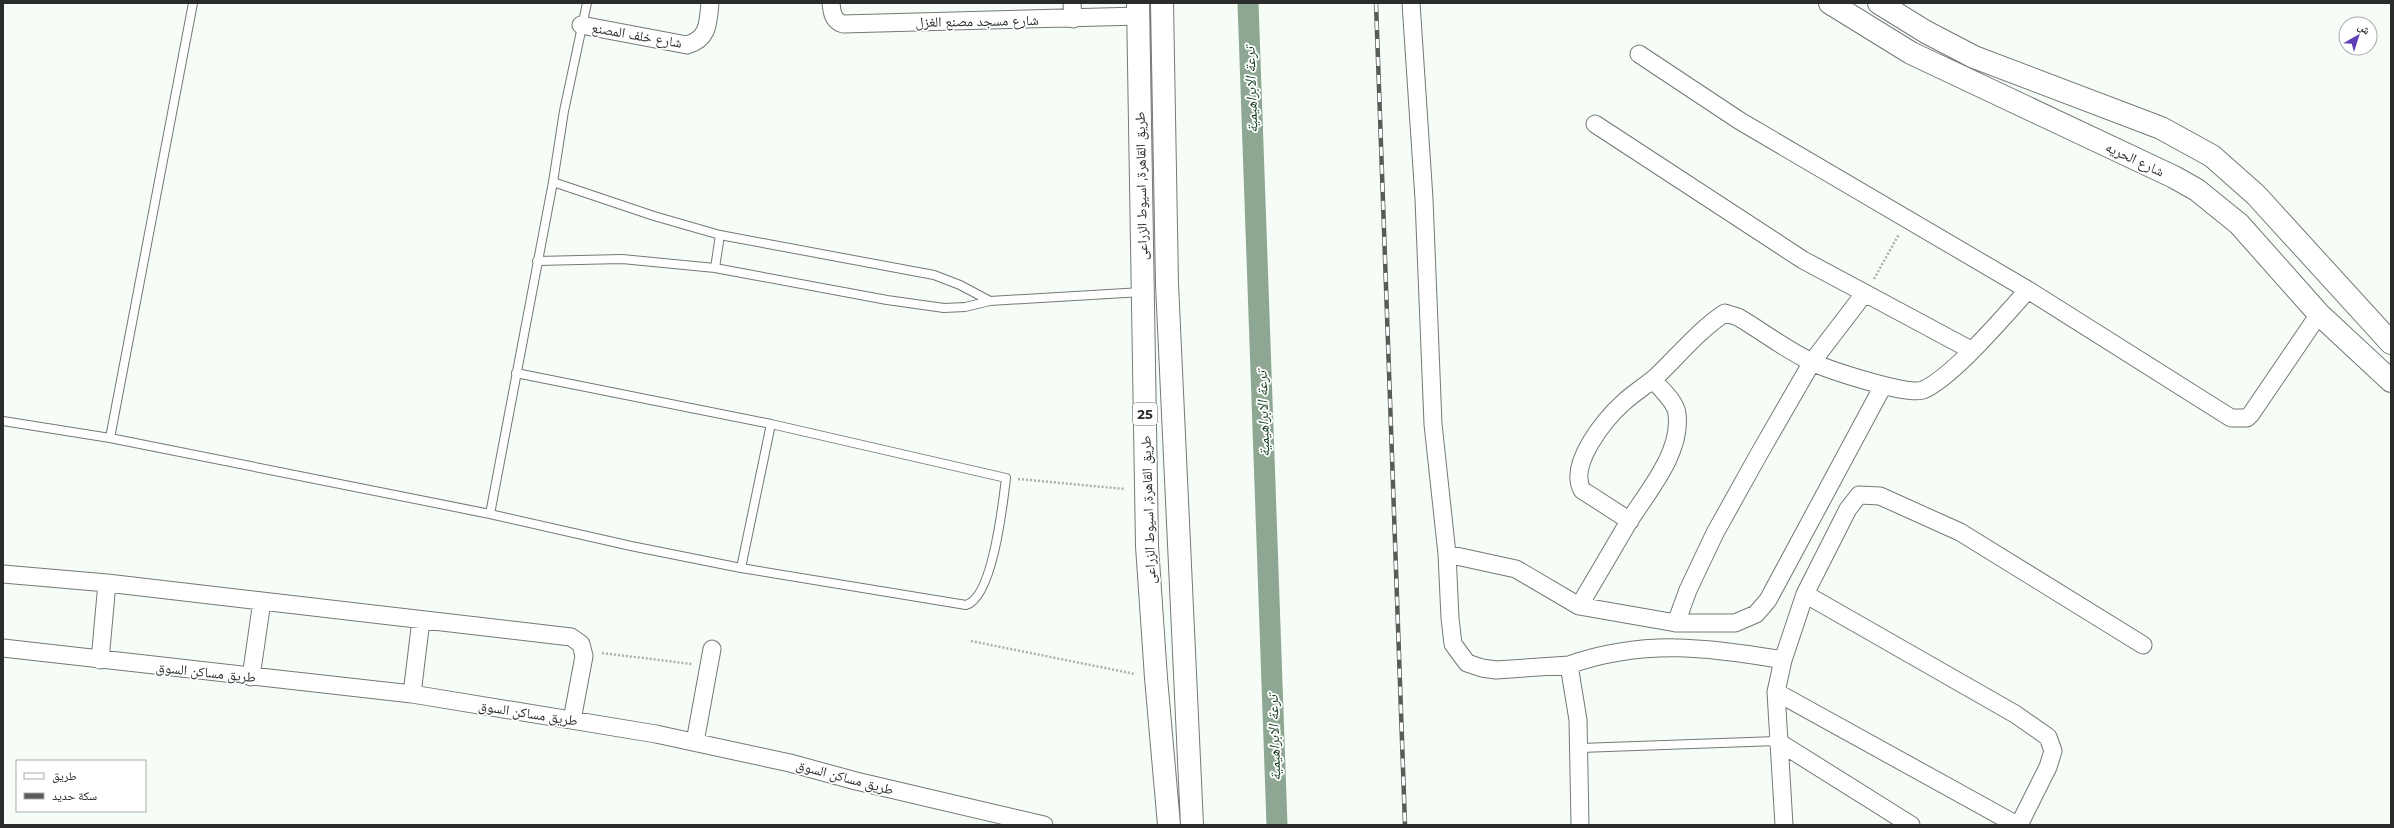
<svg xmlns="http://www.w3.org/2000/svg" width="2394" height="828" viewBox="0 0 2394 828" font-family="Montserrat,'Noto Naskh Arabic',sans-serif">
	<rect width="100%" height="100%" fill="#f6fcf6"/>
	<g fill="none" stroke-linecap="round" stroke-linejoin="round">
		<!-- canal -->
		<path stroke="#8ea792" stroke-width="21" d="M 1248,3 L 1277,825"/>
		<!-- lane casing -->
		<g stroke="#747975" stroke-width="10">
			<path id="lane" d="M 553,182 L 654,216 L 720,235 L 934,275 L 960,285 L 990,301
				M 537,261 L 622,259 L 715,268 L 887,300 L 944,308 L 965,307 L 990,301 L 1142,292
				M 715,268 L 720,235
				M 3,421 L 110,438 L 490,514 L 631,546 L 741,568 L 966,605 C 993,597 1003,503 1006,478 L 771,424 L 516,373
				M 110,438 L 193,3
				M 490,514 L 553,182 L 564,111 L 587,3
				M 741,568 L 771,424
				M 1580,748 L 1777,741"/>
		</g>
		<!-- street casing -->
		<g stroke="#747975" stroke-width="19">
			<path id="street" d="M 831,3 C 832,13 833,21 843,24 L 1139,16
				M 1072,3 L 1073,19
				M 1411,3 L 1424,199 L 1433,424 L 1447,554 L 1450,618 L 1453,644 L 1467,663 L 1482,668 L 1496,670 L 1569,665 L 1578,720 L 1580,825
				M 581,25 L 687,45 C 709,39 708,22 710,3
				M 1639,54 L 1740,121 L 2028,290 L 2231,418 L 2247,418 L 2251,414 L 2319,314
				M 1595,124 L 1803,260 L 1971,350
				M 1630,521 L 1582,490 C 1568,464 1605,419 1624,402 C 1635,392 1647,385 1658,375 C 1679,355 1700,329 1725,313 L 1738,317 C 1762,331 1786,350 1812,362 C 1829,370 1908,396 1923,390 C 1953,377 2004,316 2028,290
				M 1447,554 L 1516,569 L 1579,606 L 1676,623 L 1735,623 L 1756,614 L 1768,600 L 1883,386
				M 3,574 L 107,583 L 571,637 L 581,644 L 584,656 L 572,720
				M 1805,594 L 2015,714 L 2048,737 L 2053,751 L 2048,767 L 2019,825
				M 1579,606 C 1596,578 1612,550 1628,523 C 1647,492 1682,453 1677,414 C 1676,402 1661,389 1653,380
				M 1676,623 L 1688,590 L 1715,533 L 1759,454 L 1812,362 L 1864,294
				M 3,648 L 412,694 L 656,734 L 790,763 L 856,781 L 1044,825
				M 100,660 L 107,583
				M 1569,665 C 1643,639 1708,647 1783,660
				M 251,677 L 262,601
				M 1776,692 L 2017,825
				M 412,694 L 421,620
				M 1777,741 L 1911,825
				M 695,742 L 712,649
				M 1784,825 L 1776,692 L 1783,660 L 1805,594 L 1848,509 L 1859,495 L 1880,496 L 1960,532 L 2143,645"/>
		</g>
		<!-- secondary casing -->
		<g stroke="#747975" stroke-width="24">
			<path id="secondary" d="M 1830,3 L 1911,53 L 2174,177 L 2197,190 L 2239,224 L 2319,314 L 2391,381
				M 1879,3 L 1926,32 L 1974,57 L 2161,128 L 2212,156 L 2256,195 L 2391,343"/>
		</g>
		<!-- highway casing -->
		<g stroke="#747975" stroke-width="24">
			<path id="highway" d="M 1138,3 L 1147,546 L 1156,678 L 1169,825
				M 1162,3 L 1167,284 L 1192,825"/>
		</g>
		<!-- path -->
		<path stroke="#abb0ab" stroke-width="2.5" stroke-dasharray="2 2" stroke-linecap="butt" d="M 1874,279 L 1899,234
			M 1018,479 L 1125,489
			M 971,641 L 1135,674
			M 602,653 L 692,664"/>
		<!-- lane -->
		<use href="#lane" stroke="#fff" stroke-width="8"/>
		<!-- street -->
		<use href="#street" stroke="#fff" stroke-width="17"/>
		<!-- secondary -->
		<use href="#secondary" stroke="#fff" stroke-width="22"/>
		<!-- highway -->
		<use href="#highway" stroke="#fff" stroke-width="22"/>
		<!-- rail casing -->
		<g stroke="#585b58" stroke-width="4.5">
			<path id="rail" d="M 1376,3 L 1405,825"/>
		</g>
		<!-- rail -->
		<use href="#rail" stroke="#fff" stroke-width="3" stroke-dasharray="9" stroke-linecap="butt"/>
	</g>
	<g text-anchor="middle" stroke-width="3.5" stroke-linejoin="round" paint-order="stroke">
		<!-- shield labels -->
		<rect fill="#fff" stroke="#696b6a" stroke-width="1" x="1133" y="403" width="24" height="22" rx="3"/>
		<g font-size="13" font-weight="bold" fill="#292c2a">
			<text x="1145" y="419">25</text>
		</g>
		<!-- street labels -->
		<g font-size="14" fill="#292c2a" stroke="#fff">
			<text transform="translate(977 21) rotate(-1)" y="5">شارع مسجد مصنع الغزل</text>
			<text transform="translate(637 35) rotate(10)" y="5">شارع خلف المصنع</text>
			<text transform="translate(2135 159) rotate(25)" y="5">شارع الحريه</text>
			<text transform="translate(1141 186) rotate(-91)" y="5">طريق القاهرة, اسيوط الزراعى</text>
			<text transform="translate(1148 510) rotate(-92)" y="5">طريق القاهرة, اسيوط الزراعى</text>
			<text transform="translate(206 672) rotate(6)" y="5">طريق مساكن السوق</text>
			<text transform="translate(528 713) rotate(9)" y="5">طريق مساكن السوق</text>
			<text transform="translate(845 777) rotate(15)" y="5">طريق مساكن السوق</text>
		</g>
		<!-- water labels -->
		<g font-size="15" font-style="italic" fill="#143e1f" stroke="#fff">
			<text transform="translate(1251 90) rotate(-92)" y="5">ترعة الابراهيمية</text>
			<text transform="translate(1263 414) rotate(-92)" y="5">ترعة الابراهيمية</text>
			<text transform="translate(1274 738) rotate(-92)" y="5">ترعة الابراهيمية</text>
		</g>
	</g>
	<!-- border -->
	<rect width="2394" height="828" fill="none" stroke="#292c2a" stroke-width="8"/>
	<!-- legend -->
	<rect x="16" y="760" width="130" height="52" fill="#ffffff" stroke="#a9abaa"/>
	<rect x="24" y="773" width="20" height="6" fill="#ffffff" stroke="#a9abaa"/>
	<text x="52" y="780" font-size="12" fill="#292c2a">طريق</text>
	<rect x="24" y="793" width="20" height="6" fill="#585b58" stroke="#a9abaa"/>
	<text x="52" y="800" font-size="12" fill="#292c2a">سكة حديد</text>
	<!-- north arrow -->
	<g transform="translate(2358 36) rotate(39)"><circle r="19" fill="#ffffff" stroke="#a9abaa"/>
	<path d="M0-3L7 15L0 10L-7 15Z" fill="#613eb6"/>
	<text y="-6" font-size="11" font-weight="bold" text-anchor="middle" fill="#292c2a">ش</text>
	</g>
</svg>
